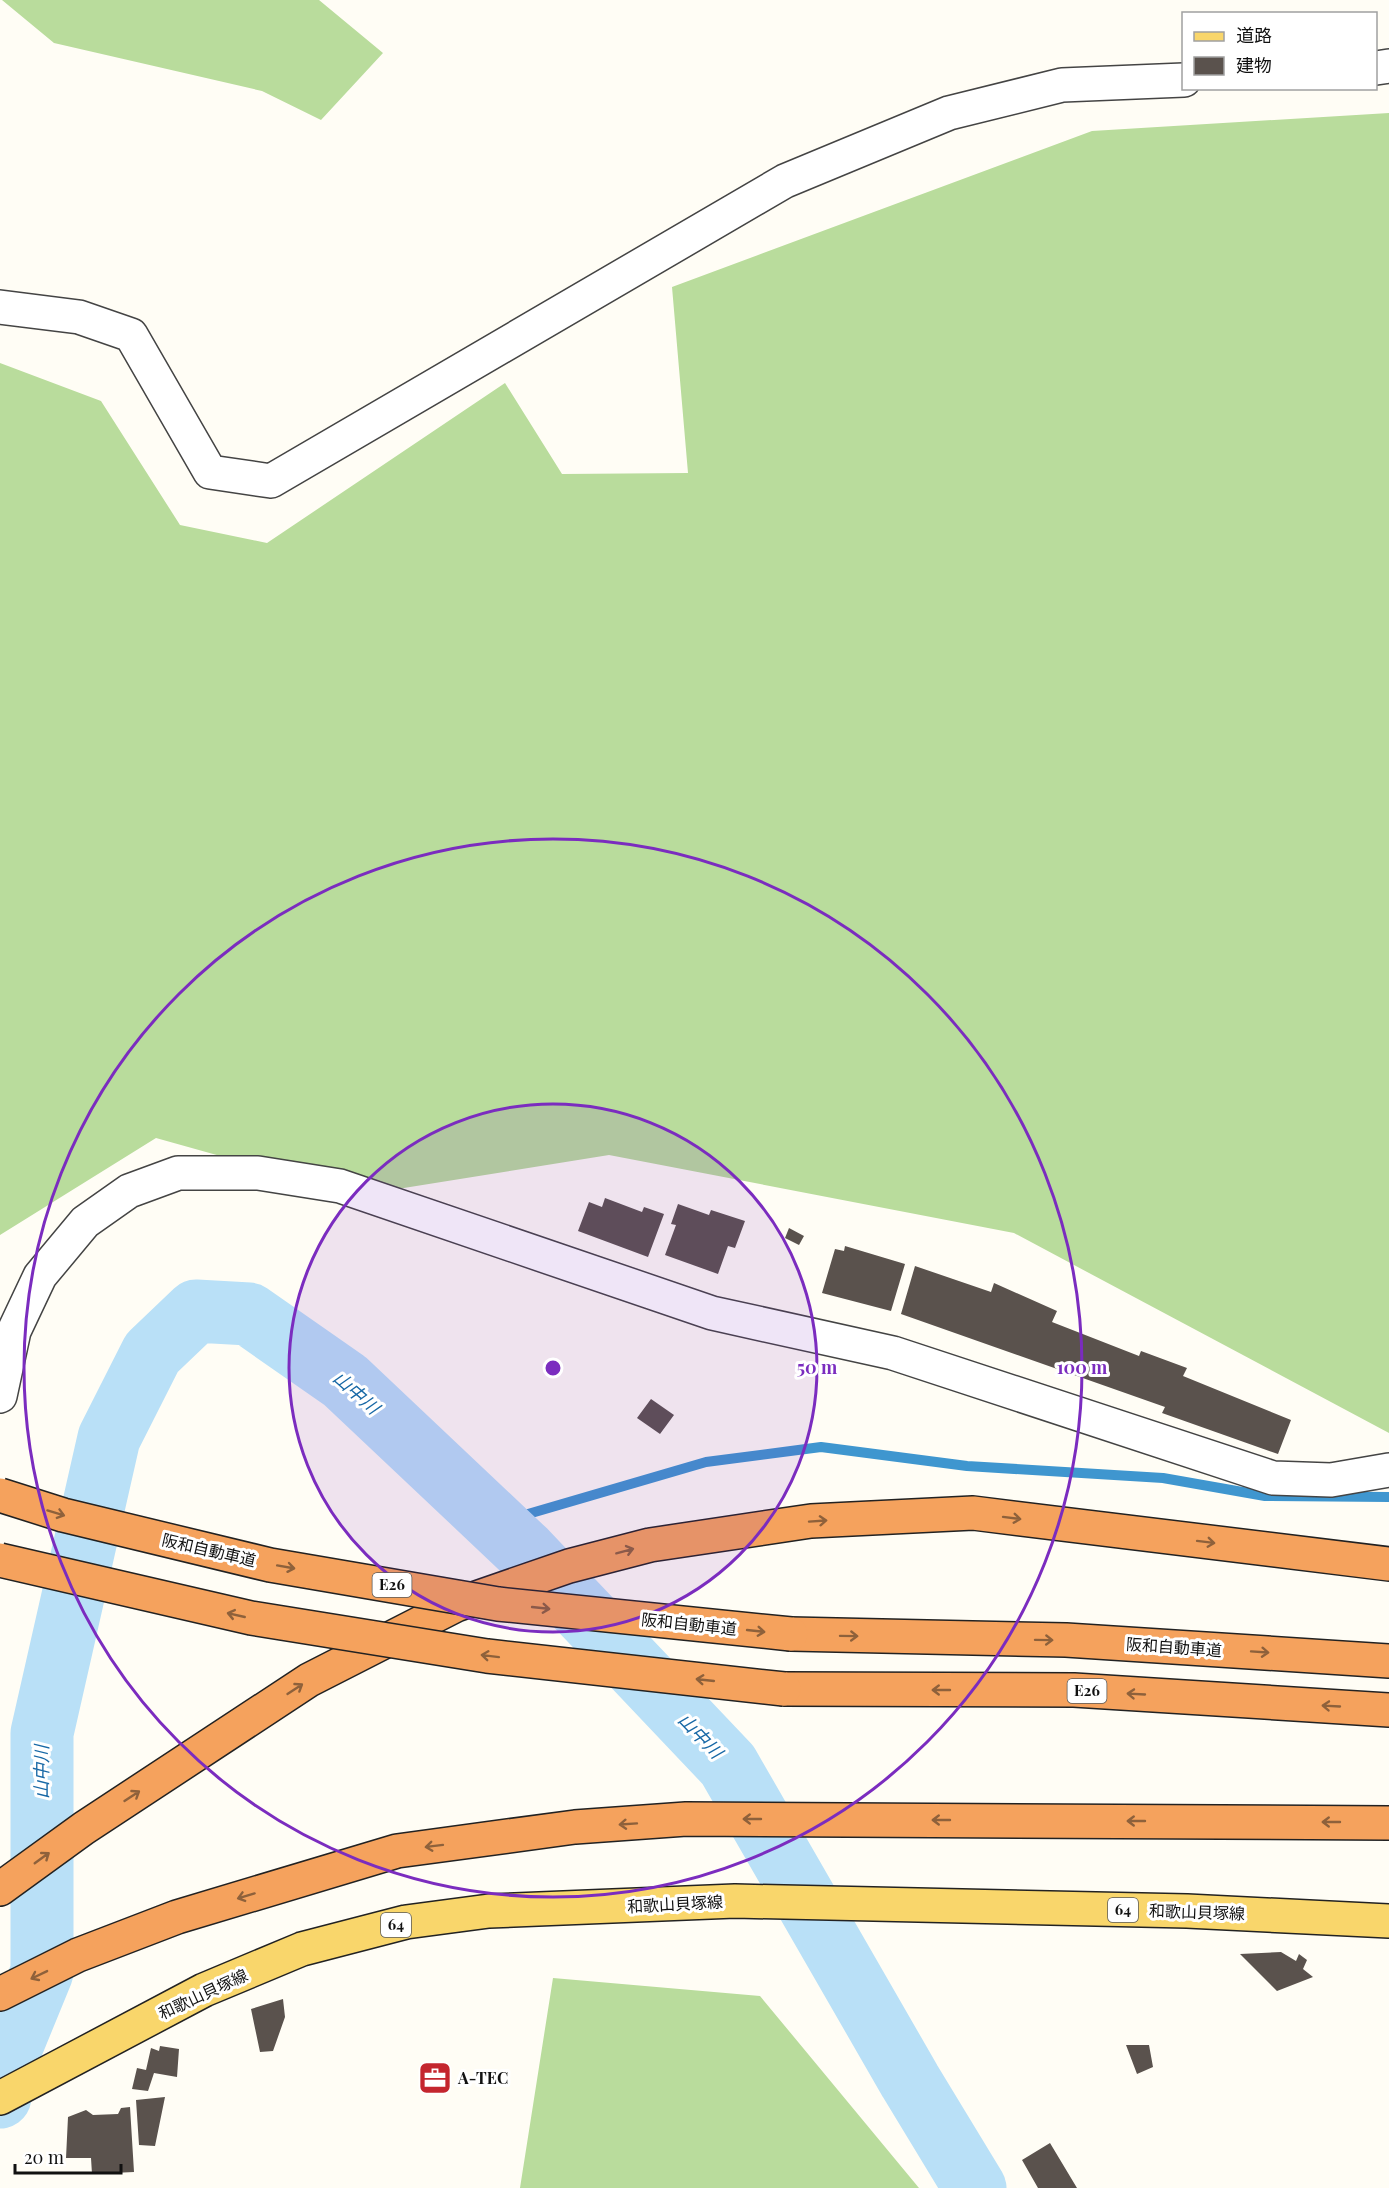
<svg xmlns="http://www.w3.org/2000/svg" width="1389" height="2188" viewBox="0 0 1389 2188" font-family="'Playfair Display','Noto Sans JP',serif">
	<rect width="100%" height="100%" fill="#fffdf5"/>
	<!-- forest -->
	<path fill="#b9dc9c" d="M 2,0 L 319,0 L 383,53 L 321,120 L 262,91 L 54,43 Z
		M 1389,113 L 1389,1433 L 1014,1233 L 609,1155 L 360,1195 L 156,1138 L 0,1235 L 0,363 L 101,401 L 180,525 L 267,543 L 505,383 L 562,474 L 688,473 L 672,287 L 1092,131 Z
		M 553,1978 L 760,1996 L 919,2188 L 520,2188 Z"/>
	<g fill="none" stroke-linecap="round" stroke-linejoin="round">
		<!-- stream -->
		<path stroke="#3f96cf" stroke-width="10" d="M 500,1526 L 528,1514 L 706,1462 L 821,1447 L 967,1466 L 1163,1478 L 1265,1496 L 1389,1497"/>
		<!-- river -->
		<path stroke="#b9e0f7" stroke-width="63" d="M 0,2097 L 6,2060 L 42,1972 L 42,1733 L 109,1438 L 152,1353 L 196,1311 L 249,1314 L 345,1381 L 525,1551 L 728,1765 L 910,2081 L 975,2188"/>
	</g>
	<!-- building -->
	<path fill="#5a524d" d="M 605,1198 L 642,1212 L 644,1207 L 664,1214 L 648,1257 L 578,1231 L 589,1202 L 602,1207 Z
		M 678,1204 L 709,1215 L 711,1210 L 745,1221 L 735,1248 L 728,1246 L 718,1274 L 665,1255 L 676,1225 L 671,1224 Z
		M 789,1228 L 804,1236 L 799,1245 L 785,1238 Z
		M 845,1246 L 905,1264 L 891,1311 L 822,1293 L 835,1249 L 844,1251 Z
		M 915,1266 L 991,1292 L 994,1283 L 1057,1311 L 1052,1322 L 1139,1356 L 1141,1351 L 1187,1368 L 1183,1376 L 1291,1420 L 1278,1454 L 1162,1413 L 1165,1407 L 901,1314 Z
		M 651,1399 L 674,1415 L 660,1434 L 637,1418 Z
		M 1281,1952 L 1296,1961 L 1299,1954 L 1307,1960 L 1303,1969 L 1313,1977 L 1277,1991 L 1240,1954 Z
		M 283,1999 L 285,2017 L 273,2051 L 260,2052 L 251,2009 Z
		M 1126,2045 L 1149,2045 L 1153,2067 L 1137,2074 Z
		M 160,2046 L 179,2049 L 177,2077 L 154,2073 L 148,2091 L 132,2089 L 137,2068 L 146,2070 L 151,2048 L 159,2051 Z
		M 165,2097 L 155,2146 L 139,2145 L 136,2100 Z
		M 130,2107 L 134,2172 L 92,2174 L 91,2158 L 66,2158 L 68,2117 L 86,2110 L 93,2115 L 118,2114 L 121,2108 Z
		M 1050,2143 L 1077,2188 L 1038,2188 L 1022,2160 Z"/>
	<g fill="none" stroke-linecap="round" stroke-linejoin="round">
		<!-- minor casing -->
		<g stroke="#444" stroke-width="36">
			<path id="minor" d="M 1376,68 L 1389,66
				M 0,307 L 79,317 L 131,335 L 210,472 L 271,481 L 785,181 L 949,113 L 1062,85 L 1184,80
				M 0,1396 L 14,1331 L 40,1276 L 85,1222 L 129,1191 L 178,1173 L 258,1173 L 340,1186 L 712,1313 L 893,1353 L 1273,1478 L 1331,1480 L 1389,1470"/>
		</g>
		<!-- primary casing -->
		<g stroke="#222" stroke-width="36">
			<path id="primary" d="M 0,2098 L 204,1990 L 302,1949 L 406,1922 L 489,1911 L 735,1901 L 1187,1911 L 1389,1921"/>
		</g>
		<!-- motorway casing -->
		<g stroke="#222" stroke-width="36">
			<path id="motorway" d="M 791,1634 L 1066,1640 L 1389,1661
				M 784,1689 L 1074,1690 L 1389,1710
				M 0,1889 L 84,1828 L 309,1680 L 456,1605 L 569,1566 L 650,1545 L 811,1521 L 973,1513 L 1389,1564
				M 0,1994 L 78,1955 L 177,1917 L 397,1851 L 575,1827 L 686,1819 L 1389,1823"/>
		</g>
		<!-- minor -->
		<use href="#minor" stroke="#fff" stroke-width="33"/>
		<!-- primary -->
		<use href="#primary" stroke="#f9d66b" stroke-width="33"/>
		<!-- motorway -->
		<use href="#motorway" stroke="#f5a25d" stroke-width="33"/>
		<!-- motorway-bridge casing -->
		<g stroke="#222" stroke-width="36" stroke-linecap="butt">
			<path id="motorway-bridge" d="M 0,1495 L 63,1515 L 270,1565 L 498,1604 L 791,1634
				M 0,1560 L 251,1618 L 487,1656 L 784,1689"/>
		</g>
		<!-- motorway-bridge -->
		<use href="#motorway-bridge" stroke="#f5a25d" stroke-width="33"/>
	</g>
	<!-- one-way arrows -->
	<defs><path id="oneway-shaft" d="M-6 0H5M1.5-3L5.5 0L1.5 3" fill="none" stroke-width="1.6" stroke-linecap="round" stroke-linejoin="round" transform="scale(1.5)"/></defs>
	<g stroke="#8e613b">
		<use href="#oneway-shaft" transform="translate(56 1513) rotate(17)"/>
		<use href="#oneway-shaft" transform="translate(1012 1518) rotate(7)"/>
		<use href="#oneway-shaft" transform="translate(818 1521) rotate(-4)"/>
		<use href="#oneway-shaft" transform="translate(1206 1542) rotate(7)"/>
		<use href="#oneway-shaft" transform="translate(625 1551) rotate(-15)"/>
		<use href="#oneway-shaft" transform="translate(286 1567) rotate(10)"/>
		<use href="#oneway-shaft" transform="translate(541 1608) rotate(6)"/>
		<use href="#oneway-shaft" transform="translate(236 1615) rotate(-167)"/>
		<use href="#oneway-shaft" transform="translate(756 1631) rotate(6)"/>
		<use href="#oneway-shaft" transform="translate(849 1636) rotate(1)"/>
		<use href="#oneway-shaft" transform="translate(1044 1640) rotate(1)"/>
		<use href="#oneway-shaft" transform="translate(1260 1652) rotate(4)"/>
		<use href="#oneway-shaft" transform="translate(490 1656) rotate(-173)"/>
		<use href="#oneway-shaft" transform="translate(705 1680) rotate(-174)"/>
		<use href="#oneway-shaft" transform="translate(295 1689) rotate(-33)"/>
		<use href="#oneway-shaft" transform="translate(941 1690) rotate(-180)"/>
		<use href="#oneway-shaft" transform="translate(1136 1694) rotate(-177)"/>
		<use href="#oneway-shaft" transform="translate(1331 1706) rotate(-177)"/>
		<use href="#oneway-shaft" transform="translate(132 1796) rotate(-33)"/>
		<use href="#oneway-shaft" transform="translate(752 1819) rotate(180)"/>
		<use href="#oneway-shaft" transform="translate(941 1820) rotate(-180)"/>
		<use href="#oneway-shaft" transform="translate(1136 1821) rotate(-180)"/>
		<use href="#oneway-shaft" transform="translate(1331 1822) rotate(-180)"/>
		<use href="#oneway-shaft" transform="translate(628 1824) rotate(176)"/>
		<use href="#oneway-shaft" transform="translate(434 1846) rotate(173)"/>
		<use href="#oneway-shaft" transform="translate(42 1858) rotate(-36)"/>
		<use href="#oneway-shaft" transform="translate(246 1896) rotate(163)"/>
		<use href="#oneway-shaft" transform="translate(39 1975) rotate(154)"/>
	</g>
	<!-- distance rings -->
	<circle cx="553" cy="1368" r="264" fill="#7b2cbf" fill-opacity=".12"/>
	<g fill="none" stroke="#7b2cbf" stroke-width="3">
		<circle cx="553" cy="1368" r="264"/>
		<circle cx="553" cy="1368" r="529"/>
	</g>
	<!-- icons -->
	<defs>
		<g id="office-square" transform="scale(1.725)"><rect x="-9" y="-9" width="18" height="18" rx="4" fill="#c4262e" stroke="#fff"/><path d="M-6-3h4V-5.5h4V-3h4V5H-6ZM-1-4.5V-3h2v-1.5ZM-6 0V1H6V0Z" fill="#fff"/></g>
	</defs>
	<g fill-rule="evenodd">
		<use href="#office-square" x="435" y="2078"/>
	</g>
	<g text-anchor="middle" stroke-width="6" stroke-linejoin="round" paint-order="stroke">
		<!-- shield labels -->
		<g fill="#fff" stroke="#585858" stroke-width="1.5">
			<rect x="372.5" y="1573" width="39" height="24" rx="4.5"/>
			<rect x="1067.5" y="1679" width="39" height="24" rx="4.5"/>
			<rect x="1108" y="1898" width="30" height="24" rx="4.5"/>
			<rect x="381" y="1913" width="30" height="24" rx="4.5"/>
		</g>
		<g font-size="15" font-weight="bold" fill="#111">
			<text x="392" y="1590">E26</text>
			<text x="1087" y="1696">E26</text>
			<text x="1123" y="1915">64</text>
			<text x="396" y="1930">64</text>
		</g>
		<!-- street labels -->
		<g font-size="16" fill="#111" stroke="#fff">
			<text transform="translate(209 1550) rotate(13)" y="6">阪和自動車道</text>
			<text transform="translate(689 1624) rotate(6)" y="6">阪和自動車道</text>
			<text transform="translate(1174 1647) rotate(4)" y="6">阪和自動車道</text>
			<text transform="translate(675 1904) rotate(-3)" y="6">和歌山貝塚線</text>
			<text transform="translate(1197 1912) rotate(2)" y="6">和歌山貝塚線</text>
			<text transform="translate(203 1994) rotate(-25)" y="6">和歌山貝塚線</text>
		</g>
		<!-- poi labels -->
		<g font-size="16" font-weight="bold" fill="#111" stroke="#fff" text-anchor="start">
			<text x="458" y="2084">A-TEC</text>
		</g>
		<!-- water labels -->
		<g font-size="18" font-style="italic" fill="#1768a6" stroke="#fff">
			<text transform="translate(356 1393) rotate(41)" y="6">山中川</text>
			<text transform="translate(700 1736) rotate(46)" y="6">山中川</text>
			<text transform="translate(42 1772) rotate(-90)" y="6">山中川</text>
		</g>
	</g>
	<circle cx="553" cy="1368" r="9" fill="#7b2cbf" stroke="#fff" stroke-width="3"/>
	<g font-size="18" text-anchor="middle" font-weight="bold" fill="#7b2cbf" stroke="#fff" stroke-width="6" stroke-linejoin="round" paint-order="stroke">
		<text x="817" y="1374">50 m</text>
		<text x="1082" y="1374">100 m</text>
	</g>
	<!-- legend -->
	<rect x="1182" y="12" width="195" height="78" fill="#ffffff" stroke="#a0a0a0" stroke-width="1.5"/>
	<rect x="1194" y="32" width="30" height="9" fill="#f9d66b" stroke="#a0a0a0" stroke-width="1.5"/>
	<text x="1236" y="42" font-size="18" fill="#111111">道路</text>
	<rect x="1194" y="57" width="30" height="18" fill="#5a524d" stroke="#a0a0a0" stroke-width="1.5"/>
	<text x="1236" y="72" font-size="18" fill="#111111">建物</text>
	<!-- scale -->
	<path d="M15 2164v9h106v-9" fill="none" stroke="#111111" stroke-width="3"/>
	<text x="24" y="2164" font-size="18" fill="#111111" stroke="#ffffff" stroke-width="4.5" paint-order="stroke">20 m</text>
</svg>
